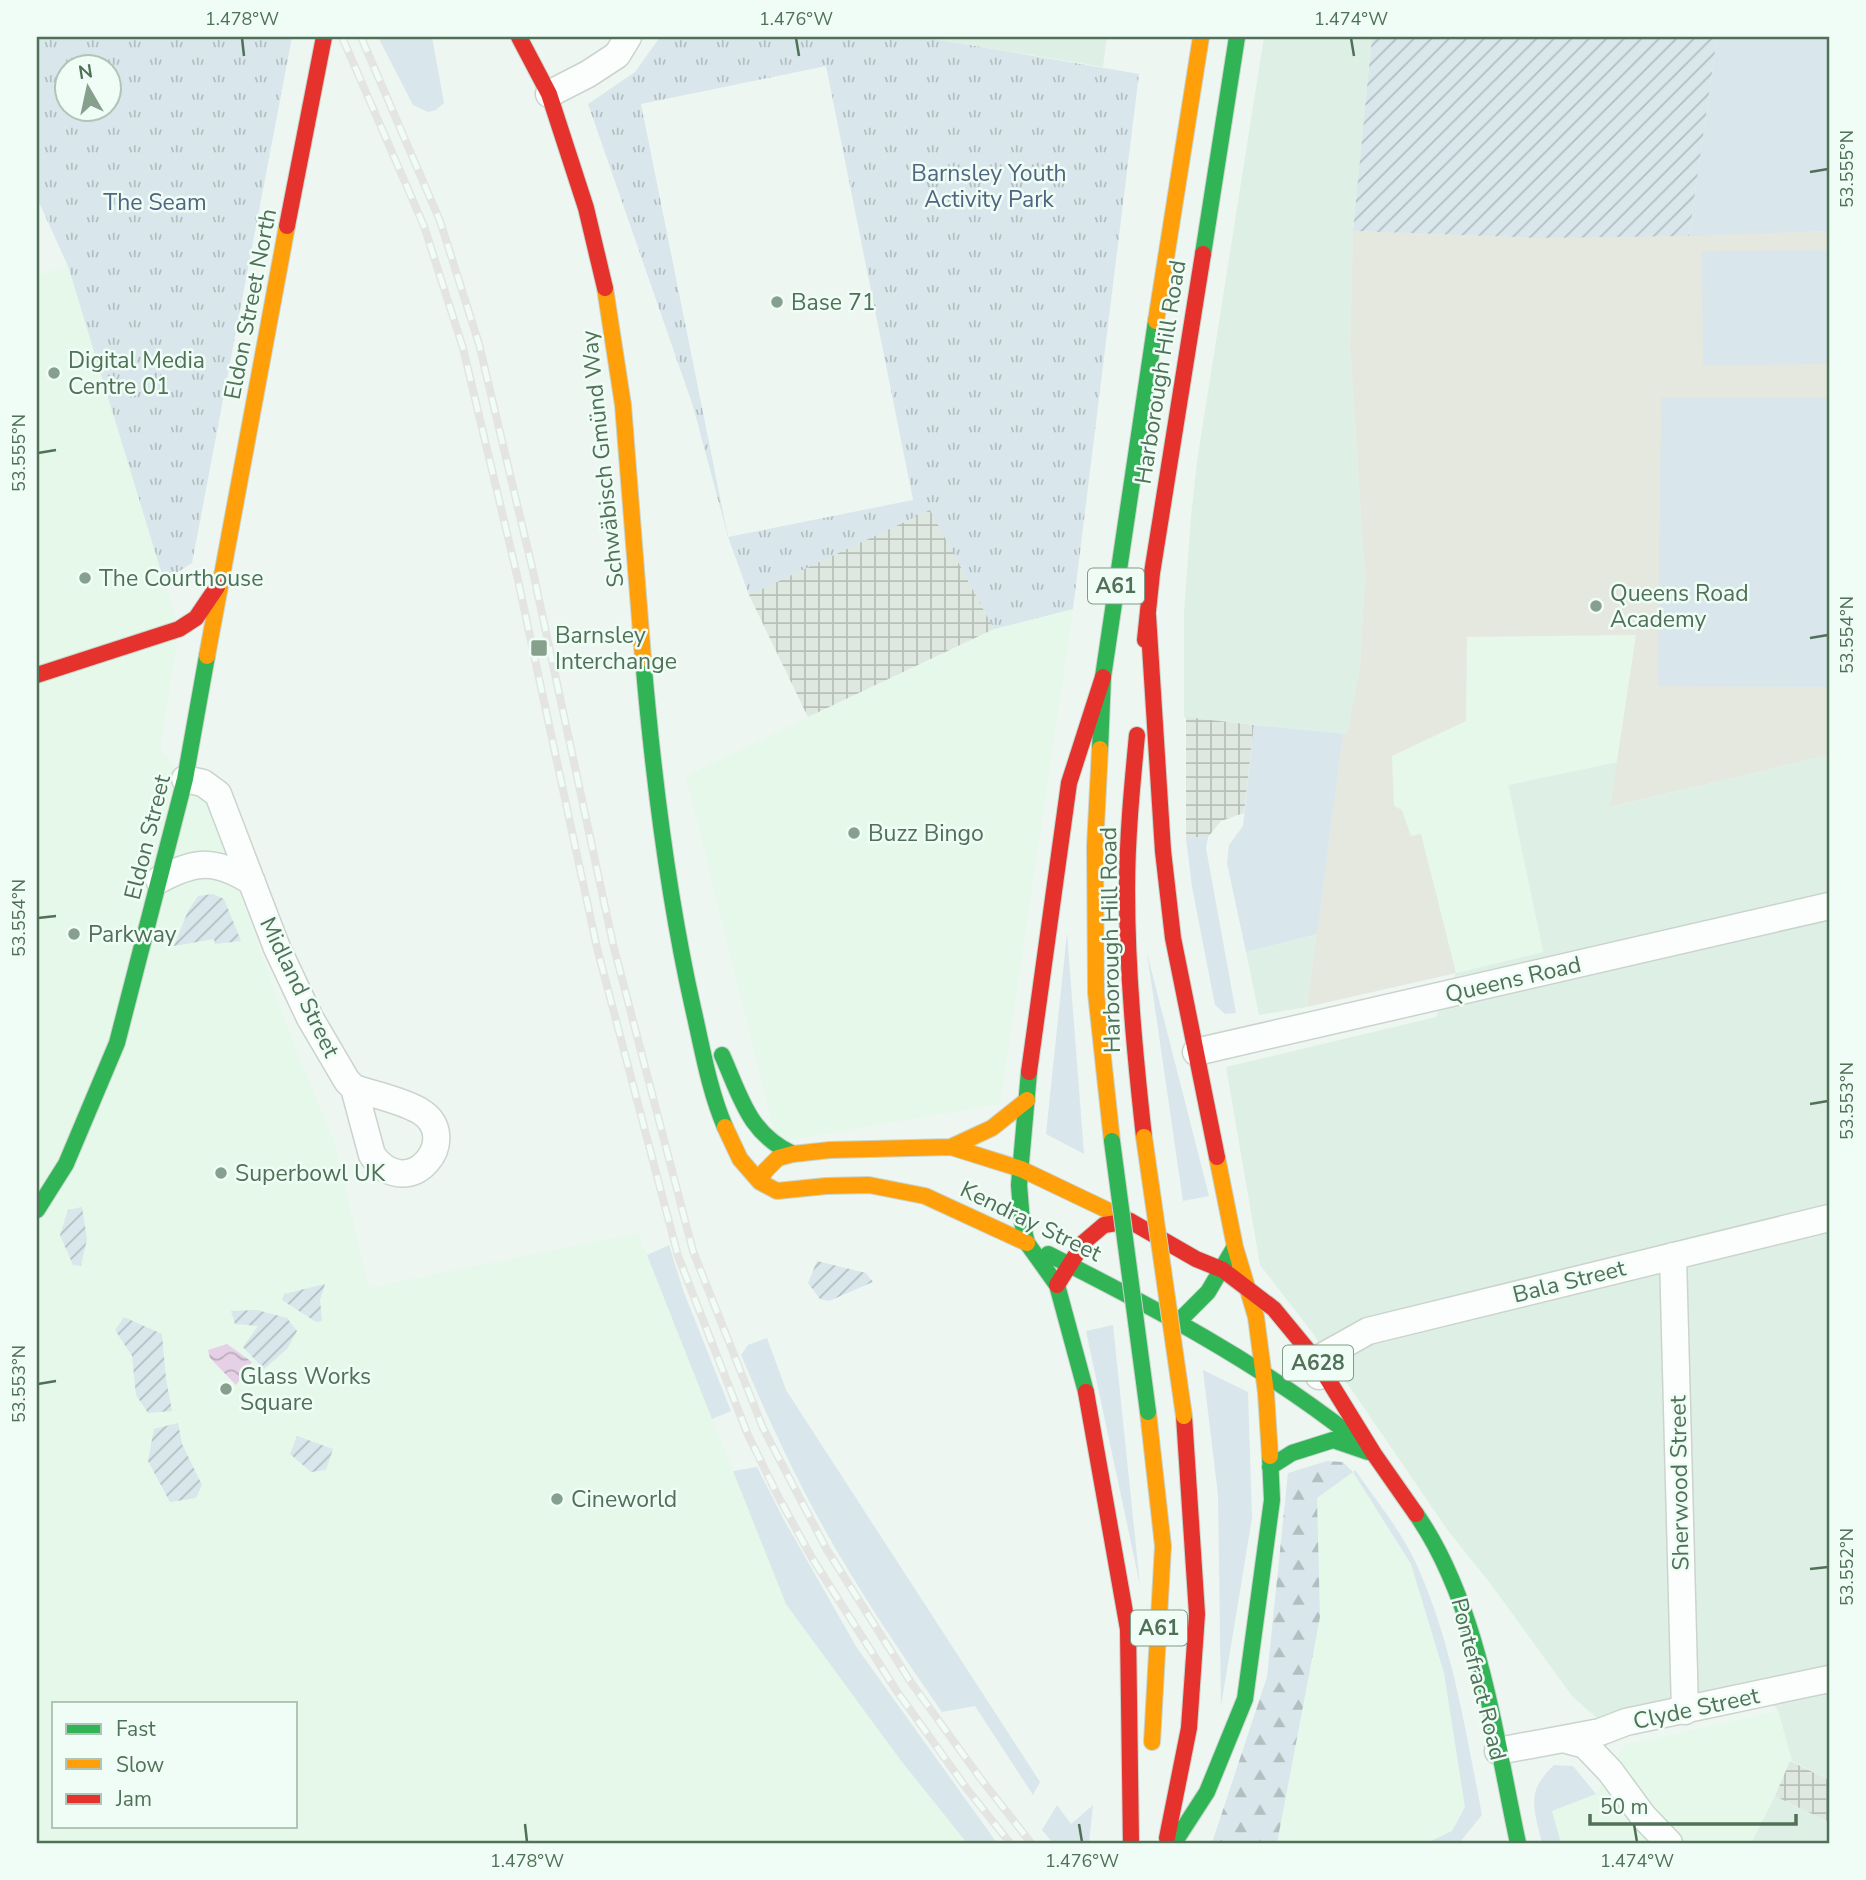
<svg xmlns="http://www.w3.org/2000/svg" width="1866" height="1880" viewBox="0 0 1866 1880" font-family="'Nunito Sans',sans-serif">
	<defs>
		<pattern id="industrial-grid" width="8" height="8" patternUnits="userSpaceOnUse" patternTransform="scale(1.75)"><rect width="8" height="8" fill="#dee8e1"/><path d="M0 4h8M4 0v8" fill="none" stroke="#b6c0b9"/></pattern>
		<pattern id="forest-firs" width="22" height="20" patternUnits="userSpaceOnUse" patternTransform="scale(1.75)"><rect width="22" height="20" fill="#d9e6eb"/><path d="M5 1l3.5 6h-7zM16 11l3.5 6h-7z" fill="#b2bfc1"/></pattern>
		<pattern id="park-tufts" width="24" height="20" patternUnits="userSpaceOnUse" patternTransform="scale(1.75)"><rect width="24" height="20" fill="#d9e6eb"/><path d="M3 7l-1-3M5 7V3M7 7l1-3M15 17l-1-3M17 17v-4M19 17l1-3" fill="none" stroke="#b2bfc1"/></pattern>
		<pattern id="garden-furrows" width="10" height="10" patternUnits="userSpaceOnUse" patternTransform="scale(1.75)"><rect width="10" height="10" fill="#d9e6eb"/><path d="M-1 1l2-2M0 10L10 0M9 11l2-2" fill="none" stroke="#b2bfc1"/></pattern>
		<pattern id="water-waves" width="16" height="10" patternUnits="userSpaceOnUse" patternTransform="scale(1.75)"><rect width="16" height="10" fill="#e5d0e6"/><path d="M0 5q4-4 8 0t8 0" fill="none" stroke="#bcadbd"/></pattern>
	</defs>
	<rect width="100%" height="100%" fill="#edf6f1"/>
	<!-- residential -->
	<path fill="#def0e6" d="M 922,37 L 1107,37 L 1103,67 Z
		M 1264,37 L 1372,37 L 1353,231 L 1350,346 L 1365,577 L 1360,666 L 1347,735 L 1184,717 L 1184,612 L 1191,517 L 1197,461 Z
		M 1829,755 L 1829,1780 L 1792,1761 L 1778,1711 L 1760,1685 L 1598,1719 L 1572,1696 L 1493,1587 L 1449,1532 L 1312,1332 L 1260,1265 L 1226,1067 L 1436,1017 L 1456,973 L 1543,952 L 1508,785 L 1617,762 L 1611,807 Z
		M 1317,934 L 1307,1007 L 1259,1015 L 1246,952 Z
		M 1775,1796 L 1829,1822 L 1829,1843 L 1751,1843 Z"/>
	<!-- commercial -->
	<path fill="#e5f8e9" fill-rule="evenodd" d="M 68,266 L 179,629 L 160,749 L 209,807 L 296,1051 L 333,1138 L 369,1288 L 638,1233 L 786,1604 L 902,1762 L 967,1843 L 37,1843 L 37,276 ZM 54,1703 L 296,1703 L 296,1826 L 54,1826 Z
		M 1073,609 L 1000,1104 L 777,1142 L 686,776 L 994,629 Z
		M 1636,635 L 1617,762 L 1508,785 L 1543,952 L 1456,973 L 1421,835 L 1411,836 L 1402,810 L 1394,806 L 1392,756 L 1466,721 L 1467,637 Z
		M 1353,1472 L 1411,1564 L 1444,1673 L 1465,1807 L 1452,1831 L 1427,1843 L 1277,1843 L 1320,1617 L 1317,1498 Z
		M 1778,1711 L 1792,1761 L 1751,1843 L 1561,1843 L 1552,1811 L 1596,1794 L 1625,1745 Z"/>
	<!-- industrial -->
	<path fill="url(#industrial-grid)" d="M 930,509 L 994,629 L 808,717 L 749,595 Z
		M 1186,717 L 1254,725 L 1244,813 L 1221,821 L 1208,837 L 1186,838 Z
		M 1790,1761 L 1829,1780 L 1829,1822 L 1775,1796 Z"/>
	<!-- education -->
	<path fill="#e5e8df" d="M 1353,231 L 1537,238 L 1829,231 L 1829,755 L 1610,807 L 1636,635 L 1467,637 L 1466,721 L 1392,756 L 1394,806 L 1402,810 L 1411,836 L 1421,834 L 1456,973 L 1307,1007 L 1343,734 L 1347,734 L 1360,666 L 1365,577 L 1350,346 Z"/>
	<!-- grass -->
	<path fill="#d9e6eb" d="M 378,37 L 432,37 L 444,103 L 436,110 L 428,112 L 413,105 Z
		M 1717,37 L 1829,37 L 1829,231 L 1689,236 Z
		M 1829,250 L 1829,364 L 1703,365 L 1702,251 Z
		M 1661,397 L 1829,398 L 1829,687 L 1658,686 Z
		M 1254,725 L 1343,734 L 1317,934 L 1246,952 L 1227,863 L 1229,845 L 1243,826 Z
		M 1208,837 L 1206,848 L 1236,1013 L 1225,1014 L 1215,1005 L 1192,887 L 1186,838 Z
		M 1067,933 L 1084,1154 L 1046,1134 Z
		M 1147,953 L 1209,1196 L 1183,1201 Z
		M 669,1245 L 683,1290 L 731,1411 L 712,1419 L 647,1255 Z
		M 1113,1325 L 1140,1585 L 1086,1331 Z
		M 767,1338 L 786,1390 L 1040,1782 L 1033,1795 L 975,1706 L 942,1712 C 893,1642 845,1570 806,1495 C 782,1449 761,1402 741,1355 L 748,1345 Z
		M 1203,1370 L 1248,1392 L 1252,1518 L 1221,1706 L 1218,1495 Z
		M 757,1467 L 784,1520 L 857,1648 L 997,1843 L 967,1843 L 902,1762 L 786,1604 L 733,1471 Z
		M 1355,1470 C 1374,1497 1400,1530 1414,1559 C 1452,1640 1465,1728 1482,1815 L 1460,1842 L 1427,1843 L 1452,1831 L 1465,1807 L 1444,1673 L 1411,1564 L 1353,1472 Z
		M 1554,1765 L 1573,1766 L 1596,1794 L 1552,1811 L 1561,1843 L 1542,1843 C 1534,1808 1525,1792 1554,1765 Z
		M 1057,1805 L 1071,1824 L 1093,1805 L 1089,1843 L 1053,1843 L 1042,1830 Z"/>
	<!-- forest -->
	<path fill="url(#forest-firs)" d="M 1327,1461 L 1343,1462 L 1353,1472 L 1317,1498 L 1320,1617 L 1277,1843 L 1212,1843 L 1267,1677 L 1288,1473 Z"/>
	<!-- park -->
	<path fill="url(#park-tufts)" fill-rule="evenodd" d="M 37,37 L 292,37 L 192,563 L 164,581 L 68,266 L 37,198 ZM 66,66 L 108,66 L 108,108 L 66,108 Z
		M 660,37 L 922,37 L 1139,74 L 1073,609 L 994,629 L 930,510 L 749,595 L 728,537 L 693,406 L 588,104 L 635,72 ZM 826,66 L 913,500 L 728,537 L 641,104 Z"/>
	<!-- garden -->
	<path fill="url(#garden-furrows)" d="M 1372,37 L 1717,37 L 1689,236 L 1537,238 L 1353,231 Z
		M 213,894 L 224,899 L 241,941 L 215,944 L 214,939 L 174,946 L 188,911 L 198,896 Z
		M 82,1207 L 87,1239 L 81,1266 L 73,1265 L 60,1235 L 68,1210 Z
		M 817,1261 L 866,1273 L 873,1282 L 829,1301 L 820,1299 L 808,1283 Z
		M 325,1284 L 320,1300 L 322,1321 L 316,1322 L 282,1300 L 284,1294 Z
		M 257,1310 L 287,1318 L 297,1331 L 287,1349 L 264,1369 L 243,1347 L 258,1326 L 235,1324 L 231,1311 Z
		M 124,1317 L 162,1334 L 166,1379 L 172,1411 L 148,1413 L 136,1395 L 132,1356 L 115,1330 Z
		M 178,1423 L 182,1444 L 202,1485 L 196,1498 L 170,1502 L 148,1461 L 154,1429 Z
		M 297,1436 L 333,1449 L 326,1470 L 311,1472 L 290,1454 Z"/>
	<!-- water -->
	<path fill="url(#water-waves)" d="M 227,1344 L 252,1362 L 236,1385 L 210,1358 L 208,1350 Z"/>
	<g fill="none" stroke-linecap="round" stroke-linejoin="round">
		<!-- street casing -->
		<g stroke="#cad4cd" stroke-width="29">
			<path id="street" d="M 549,94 L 588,74 L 617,55 L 628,37
				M 185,779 L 203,783 L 218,794 L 277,948 L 310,1018 L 347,1081 L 354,1088
				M 159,880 C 196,860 216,859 252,882
				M 1196,1052 L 1829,906
				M 354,1088 C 375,1095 401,1100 420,1111 C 464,1138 409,1206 372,1155 Z
				M 1673,1256 L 1685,1711
				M 1319,1376 L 1316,1360 L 1368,1331 L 1829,1218
				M 1563,1739 L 1600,1732 L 1626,1722 L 1829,1679
				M 1498,1751 L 1563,1739 L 1585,1745 L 1610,1771 L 1643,1816 L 1669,1843"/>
		</g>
		<!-- fast casing -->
		<g stroke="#c8d4cc" stroke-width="18">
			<path id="fast" d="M 1203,254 L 1237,37
				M 643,658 C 653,775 667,893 693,1008 C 702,1047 709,1090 725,1127
				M 1100,749 L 1103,677 L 1156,321
				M 722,1055 C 741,1097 748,1133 793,1154
				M 1029,1072 L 1019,1185 L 1022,1222 L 1027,1243 L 1057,1285 L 1086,1392
				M 37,1210 L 66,1164 L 117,1043 L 185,779 L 207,656
				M 1048,1254 C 1155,1308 1259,1363 1353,1437
				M 1179,1321 L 1208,1292 L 1234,1248
				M 1270,1467 L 1292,1453 L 1333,1440 L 1368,1452
				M 1416,1514 C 1479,1604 1495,1737 1518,1843
				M 1174,1843 L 1207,1792 L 1245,1699 L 1272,1500 L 1270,1456"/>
		</g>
		<!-- slow casing -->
		<g stroke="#c8d4cc" stroke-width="18">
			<path id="slow" d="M 605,288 L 623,405 L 643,658
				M 1156,321 L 1201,37
				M 207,656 L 287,226
				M 1100,749 L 1095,846 L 1096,993 L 1112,1141
				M 725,1127 L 740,1159 L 760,1182 L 777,1191 L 826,1186 L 869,1185 L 925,1196 L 1027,1243
				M 951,1147 L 992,1128 L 1027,1100
				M 1217,1157 L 1235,1247 L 1256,1317 L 1266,1393 L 1270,1456
				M 760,1182 L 765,1171 L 778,1158 L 793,1154 L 830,1150 L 951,1147 L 1021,1169 L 1130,1221
				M 1148,1412 L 1163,1546 L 1152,1742"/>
		</g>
		<!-- jam casing -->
		<g stroke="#c8d4cc" stroke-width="18">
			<path id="jam" d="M 519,37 L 549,94 L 586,208 L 605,288
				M 287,226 L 324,37
				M 1148,615 L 1163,851 L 1173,938 L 1217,1157
				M 1145,640 L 1152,573 L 1203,254
				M 37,675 L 179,629 L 196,618 L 217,587
				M 1137,735 C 1132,787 1127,839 1127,890 C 1127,973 1135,1055 1144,1137
				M 1029,1072 L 1069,783 L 1103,677
				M 1057,1285 L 1084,1242 L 1104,1225 L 1130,1221 L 1196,1259 L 1223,1270 L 1274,1309 L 1316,1360 L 1374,1454 L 1416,1514
				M 1086,1392 L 1128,1629 L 1131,1843
				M 1167,1838 L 1189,1728 L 1197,1614 L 1184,1416"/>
		</g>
		<!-- street -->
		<use href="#street" stroke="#fcfefd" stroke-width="26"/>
		<!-- fast -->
		<use href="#fast" stroke="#30b455" stroke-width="16"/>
		<!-- slow -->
		<use href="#slow" stroke="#ff9f0a" stroke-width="16"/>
		<!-- jam -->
		<use href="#jam" stroke="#e5322d" stroke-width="16"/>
		<!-- rail casing -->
		<g stroke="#e4e4e3" stroke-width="8">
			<path id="rail" d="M 342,37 L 424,226 L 463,348 L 516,571 L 597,948 L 678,1256 L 748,1435 L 779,1498 L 812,1558 L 896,1690 L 967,1789 L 1010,1843
				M 361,37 L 440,221 L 479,344 L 532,567 L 613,944 L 693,1251 L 763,1428 L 827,1550 L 910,1681 L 981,1779 L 1031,1843"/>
		</g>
		<!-- rail -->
		<use href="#rail" stroke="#effdf6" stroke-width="5" stroke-dasharray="16" stroke-linecap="butt"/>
		<!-- fast-bridge casing -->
		<g stroke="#c8d4cc" stroke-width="18" stroke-linecap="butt">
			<path id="fast-bridge" d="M 1112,1141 L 1148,1412"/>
		</g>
		<!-- slow-bridge casing -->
		<g stroke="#c8d4cc" stroke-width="18" stroke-linecap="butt">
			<path id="slow-bridge" d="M 1144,1137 L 1184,1416"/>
		</g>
		<!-- fast-bridge -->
		<use href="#fast-bridge" stroke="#30b455" stroke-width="16"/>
		<!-- slow-bridge -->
		<use href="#slow-bridge" stroke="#ff9f0a" stroke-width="16"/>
	</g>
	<!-- ticks -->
	<path fill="none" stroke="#507157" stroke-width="2.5" d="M 242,38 L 244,56M 796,38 L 799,56M 1351,38 L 1354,56M 1810,172 L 1828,169M 38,453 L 56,450M 1810,638 L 1828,635M 38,918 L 56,916M 1810,1104 L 1828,1101M 38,1384 L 56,1381M 1810,1569 L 1828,1567M 525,1824 L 527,1842M 1079,1824 L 1082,1842M 1634,1824 L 1637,1842"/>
	<!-- markers -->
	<g fill="#87a08d" stroke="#effdf6" stroke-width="2.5">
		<circle cx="777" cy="302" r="7"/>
		<circle cx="54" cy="373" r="7"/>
		<circle cx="85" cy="578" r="7"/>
		<circle cx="1596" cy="606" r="7"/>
		<rect x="530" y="639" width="18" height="18" rx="3.5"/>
		<circle cx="854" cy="833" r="7"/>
		<circle cx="74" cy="934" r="7"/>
		<circle cx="221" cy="1173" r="7"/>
		<circle cx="226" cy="1389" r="7"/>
		<circle cx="557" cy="1499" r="7"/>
	</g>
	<g text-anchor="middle" stroke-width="5" stroke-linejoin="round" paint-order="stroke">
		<!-- shield labels -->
		<g fill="#effdf6" stroke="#809b87" stroke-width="2">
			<rect x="1088" y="568.5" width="56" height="35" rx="5"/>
			<rect x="1283" y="1345.5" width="70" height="35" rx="5"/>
			<rect x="1131" y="1610.5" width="56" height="35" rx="5"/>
		</g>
		<g font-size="21" font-weight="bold" fill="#507157">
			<text x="1116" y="593">A61</text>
			<text x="1318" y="1370">A628</text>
			<text x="1159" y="1635">A61</text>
		</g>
		<!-- park labels -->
		<g font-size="23" fill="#506581" stroke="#effdf6">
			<text x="989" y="181">Barnsley Youth<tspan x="989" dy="26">Activity Park</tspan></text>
			<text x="155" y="210">The Seam</text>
		</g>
		<!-- poi labels -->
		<g font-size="23" fill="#507157" stroke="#effdf6" text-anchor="start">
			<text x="791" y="310">Base 71</text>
			<text x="68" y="368">Digital Media<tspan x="68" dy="26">Centre 01</tspan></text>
			<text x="99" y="586">The Courthouse</text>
			<text x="1610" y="601">Queens Road<tspan x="1610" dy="26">Academy</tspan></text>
			<text x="555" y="643">Barnsley<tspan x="555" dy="26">Interchange</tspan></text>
			<text x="868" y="841">Buzz Bingo</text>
			<text x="88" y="942">Parkway</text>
			<text x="235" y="1181">Superbowl UK</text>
			<text x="240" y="1384">Glass Works<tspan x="240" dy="26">Square</tspan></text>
			<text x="571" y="1507">Cineworld</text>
		</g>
		<!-- street labels -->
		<g font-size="23" fill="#507157" stroke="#effdf6">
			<text transform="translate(250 304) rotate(-79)" y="8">Eldon Street North</text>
			<text transform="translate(1160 372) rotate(-81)" y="8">Harborough Hill Road</text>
			<text transform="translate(602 459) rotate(-96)" y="8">Schwäbisch Gmünd Way</text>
			<text transform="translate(147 837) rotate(-76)" y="8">Eldon Street</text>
			<text transform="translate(1110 940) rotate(-91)" y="8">Harborough Hill Road</text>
			<text transform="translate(1513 979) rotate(-13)" y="8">Queens Road</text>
			<text transform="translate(300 987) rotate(64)" y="8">Midland Street</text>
			<text transform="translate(1031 1221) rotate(26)" y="8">Kendray Street</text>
			<text transform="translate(1569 1281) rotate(-14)" y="8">Bala Street</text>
			<text transform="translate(1679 1483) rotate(-91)" y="8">Sherwood Street</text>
			<text transform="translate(1479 1679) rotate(76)" y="8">Pontefract Road</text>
			<text transform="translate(1696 1708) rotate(-12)" y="8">Clyde Street</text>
		</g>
	</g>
	<!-- border -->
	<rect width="1866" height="1880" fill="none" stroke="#effdf6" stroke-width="77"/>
	<!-- legend -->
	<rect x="52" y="1702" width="245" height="126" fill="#effdf6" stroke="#afc5b6" stroke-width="2"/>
	<rect x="66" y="1724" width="35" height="10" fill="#30b455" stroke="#afc5b6" stroke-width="2"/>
	<text x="116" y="1736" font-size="21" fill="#507157">Fast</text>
	<rect x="66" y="1759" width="35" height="10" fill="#ff9f0a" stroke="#afc5b6" stroke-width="2"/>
	<text x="116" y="1772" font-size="21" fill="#507157">Slow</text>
	<rect x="66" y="1794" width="35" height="10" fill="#e5322d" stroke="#afc5b6" stroke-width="2"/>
	<text x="116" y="1806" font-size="21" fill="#507157">Jam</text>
	<!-- north arrow -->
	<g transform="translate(88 88) rotate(351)"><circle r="33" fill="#effdf6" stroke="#afc5b6" stroke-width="2"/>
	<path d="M0-5L12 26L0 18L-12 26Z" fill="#87a08d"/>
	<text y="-10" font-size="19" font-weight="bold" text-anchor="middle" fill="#507157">N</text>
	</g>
	<!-- scale -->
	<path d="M1590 1814v10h206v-10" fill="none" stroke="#507157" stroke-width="3.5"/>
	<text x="1600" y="1814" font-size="21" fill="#507157" stroke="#effdf6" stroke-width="5" paint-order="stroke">50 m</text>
	<rect x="38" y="38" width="1790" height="1804" fill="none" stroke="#507157" stroke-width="2.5"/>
	<g font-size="18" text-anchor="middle" fill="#507157">
		<text x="242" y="25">1.478°W</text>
		<text x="796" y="25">1.476°W</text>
		<text x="1351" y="25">1.474°W</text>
		<text transform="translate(1847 169) rotate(-90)" y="6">53.555°N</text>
		<text transform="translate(19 453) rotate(-90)" y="6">53.555°N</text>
		<text transform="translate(1847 635) rotate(-90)" y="6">53.554°N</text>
		<text transform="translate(19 918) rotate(-90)" y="6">53.554°N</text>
		<text transform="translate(1847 1101) rotate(-90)" y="6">53.553°N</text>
		<text transform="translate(19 1384) rotate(-90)" y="6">53.553°N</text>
		<text transform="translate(1847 1567) rotate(-90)" y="6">53.552°N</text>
		<text x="527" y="1867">1.478°W</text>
		<text x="1082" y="1867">1.476°W</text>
		<text x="1637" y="1867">1.474°W</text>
	</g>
</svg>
